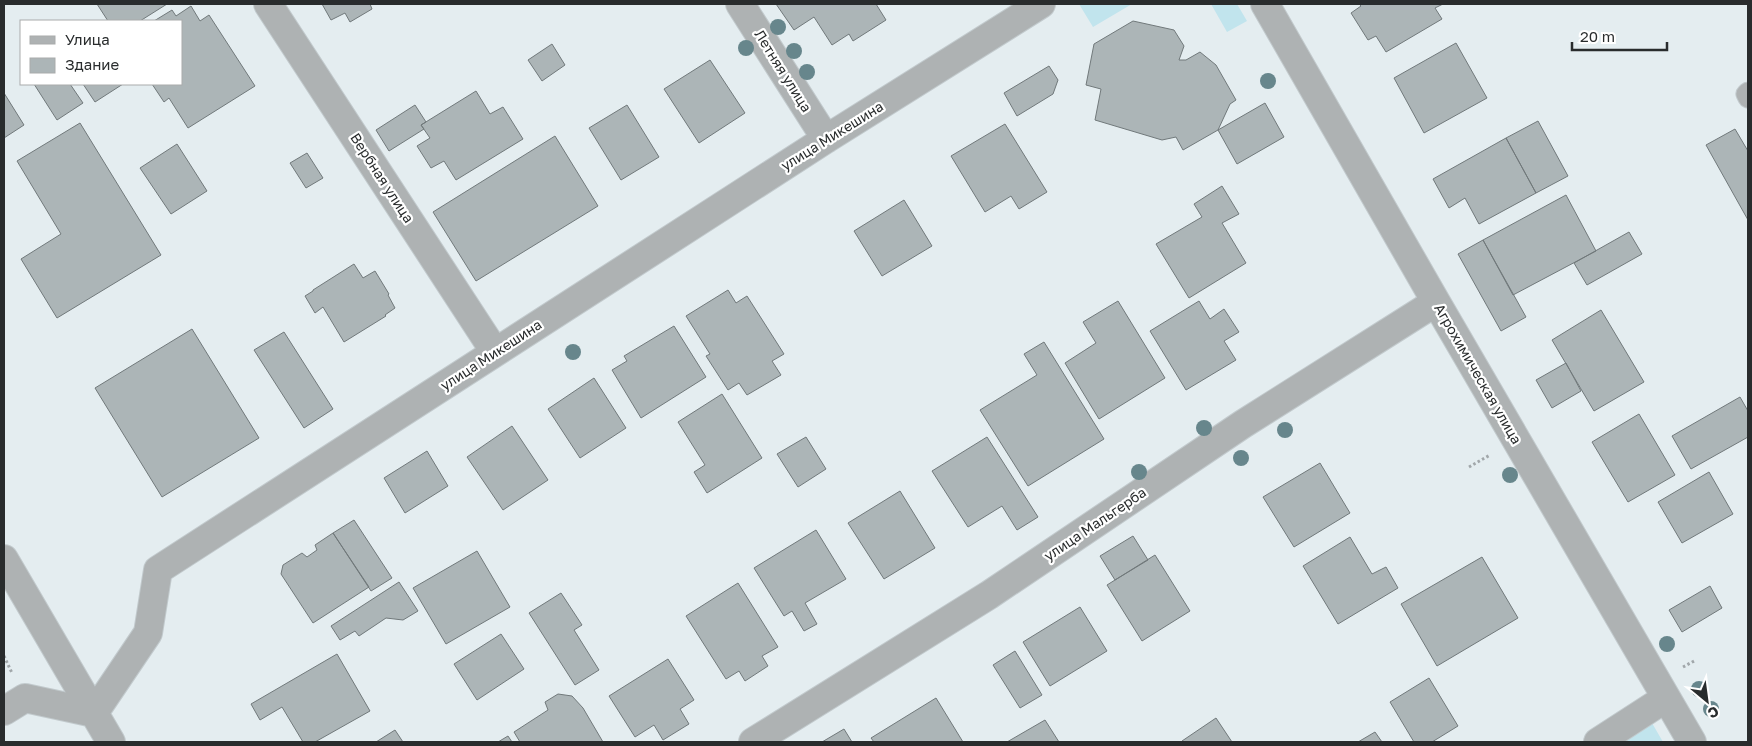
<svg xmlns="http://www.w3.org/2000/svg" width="1752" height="746" viewBox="0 0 1752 746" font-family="'Golos Text',sans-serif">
	<rect width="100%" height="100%" fill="#e4edf0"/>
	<!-- green -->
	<path fill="#c1e4ed" d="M 1079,4 L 1132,4 L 1093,27 Z
		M 1211,4 L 1237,4 L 1247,21 L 1227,32 Z
		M 1652,723 L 1663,742 L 1620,742 Z"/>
	<!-- building -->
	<path fill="#acb5b7" stroke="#71797b" d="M 97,4 L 167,4 L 140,21 L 108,21 Z
		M 322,4 L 370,4 L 372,9 L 350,22 L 345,13 L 331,20 Z
		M 776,4 L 876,4 L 886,20 L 853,41 L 849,34 L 832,45 L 814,17 L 794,30 Z
		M 1359,4 L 1443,4 L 1435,8 L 1442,19 L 1386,52 L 1376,36 L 1368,40 L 1351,13 L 1361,6 Z
		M 191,6 L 200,21 L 209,15 L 255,86 L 188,128 L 169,98 L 164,102 L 152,84 L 181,84 L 181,21 L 154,21 L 172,10 L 176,16 Z
		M 1133,21 L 1174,30 L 1184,46 L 1179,60 L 1186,60 L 1200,52 L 1216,65 L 1236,100 L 1230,104 L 1218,130 L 1183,150 L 1176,137 L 1162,140 L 1095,120 L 1101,89 L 1086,85 L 1094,44 Z
		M 1456,43 L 1487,98 L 1424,133 L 1394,78 Z
		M 552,44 L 565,65 L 542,81 L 528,60 Z
		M 710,60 L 745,113 L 699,143 L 664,89 Z
		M 1049,66 L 1058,80 L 1053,94 L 1017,116 L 1004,93 Z
		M 34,84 L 70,84 L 83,103 L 57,120 Z
		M 83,84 L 123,84 L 95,102 Z
		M 476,91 L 490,114 L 503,107 L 523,139 L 456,180 L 444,161 L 431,168 L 417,146 L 430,138 L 421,125 Z
		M 4,93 L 24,125 L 4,138 Z
		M 1265,103 L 1284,137 L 1237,164 L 1218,130 Z
		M 415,105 L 426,122 L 421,125 L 424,129 L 389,151 L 376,130 Z
		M 627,105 L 659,157 L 621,180 L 589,128 Z
		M 1538,121 L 1568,176 L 1536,193 L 1506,138 Z
		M 80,123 L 161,255 L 57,318 L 21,259 L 61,234 L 17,161 Z
		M 1005,124 L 1047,192 L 1019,209 L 1011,196 L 985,212 L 951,156 Z
		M 1735,129 L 1748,151 L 1748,220 L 1706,145 Z
		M 555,136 L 598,206 L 476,281 L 433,212 Z
		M 1506,138 L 1536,193 L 1479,224 L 1465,198 L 1449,208 L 1433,179 Z
		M 177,144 L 207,191 L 171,214 L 140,168 Z
		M 307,153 L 323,178 L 306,188 L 290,163 Z
		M 1222,186 L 1239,214 L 1222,223 L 1246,263 L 1189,298 L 1156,244 L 1202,217 L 1194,204 Z
		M 1566,195 L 1596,251 L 1513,295 L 1483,240 Z
		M 904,200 L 932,246 L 882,276 L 854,231 Z
		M 1629,232 L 1642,254 L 1587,285 L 1574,263 Z
		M 1483,240 L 1526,317 L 1501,331 L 1458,254 Z
		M 354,264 L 363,278 L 375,271 L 389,294 L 388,295 L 395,308 L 385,315 L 386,316 L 344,342 L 323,307 L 315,313 L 305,296 L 313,291 L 313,290 Z
		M 728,290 L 736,303 L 747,296 L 784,354 L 772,361 L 781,375 L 747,395 L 739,383 L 728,390 L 706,356 L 710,354 L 686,316 Z
		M 1118,301 L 1165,378 L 1099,419 L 1065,363 L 1096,343 L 1083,322 Z
		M 1199,301 L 1210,319 L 1224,309 L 1239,332 L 1224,341 L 1236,360 L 1186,390 L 1150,331 Z
		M 1601,310 L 1644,382 L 1594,411 L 1552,340 Z
		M 674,326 L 706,377 L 641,418 L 612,370 L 627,361 L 624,356 Z
		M 192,329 L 259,438 L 162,497 L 95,388 Z
		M 284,332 L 333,409 L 304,428 L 254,350 Z
		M 1044,342 L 1104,439 L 1028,486 L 980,410 L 1037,375 L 1024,354 Z
		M 1566,363 L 1581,391 L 1552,408 L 1536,380 Z
		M 594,378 L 626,428 L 580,458 L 548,409 Z
		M 722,394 L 762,458 L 707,493 L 694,472 L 705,465 L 678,422 Z
		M 1740,397 L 1748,411 L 1748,437 L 1691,469 L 1672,436 Z
		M 1639,414 L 1675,475 L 1628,502 L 1592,442 Z
		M 512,426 L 548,480 L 503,510 L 467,457 Z
		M 806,437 L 826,469 L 798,487 L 777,454 Z
		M 987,437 L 1038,517 L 1017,530 L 1002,506 L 968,527 L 932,471 Z
		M 427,451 L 448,486 L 405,513 L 384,478 Z
		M 1320,463 L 1350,513 L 1294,547 L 1263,497 Z
		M 1709,472 L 1733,514 L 1682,543 L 1658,502 Z
		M 900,491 L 935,548 L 884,579 L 848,523 Z
		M 354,520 L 392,578 L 371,591 L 333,533 Z
		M 816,530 L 846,579 L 805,603 L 817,624 L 804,631 L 792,611 L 784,616 L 754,568 Z
		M 333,533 L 369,587 L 313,623 L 281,574 L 283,565 L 302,553 L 307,557 L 317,550 L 315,545 Z
		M 1133,536 L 1148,560 L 1115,580 L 1100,556 Z
		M 1350,537 L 1372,574 L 1386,567 L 1398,588 L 1338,624 L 1303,566 Z
		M 477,551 L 510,607 L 446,644 L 413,588 Z
		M 1155,555 L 1190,611 L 1142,641 L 1107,585 Z
		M 1482,557 L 1518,618 L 1437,666 L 1401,604 Z
		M 399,582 L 418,611 L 403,620 L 386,618 L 359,636 L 355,631 L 340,640 L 331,626 Z
		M 738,583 L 778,647 L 762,656 L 768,666 L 745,681 L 739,671 L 726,679 L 686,616 Z
		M 1710,586 L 1722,608 L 1682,632 L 1669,610 Z
		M 561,593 L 582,625 L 574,630 L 599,670 L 575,685 L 529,613 Z
		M 1080,607 L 1107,651 L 1050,686 L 1023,642 Z
		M 501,634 L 524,669 L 477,700 L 454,664 Z
		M 1015,651 L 1042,695 L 1020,708 L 993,665 Z
		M 337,654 L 370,711 L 315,742 L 303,742 L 282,707 L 260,720 L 251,704 Z
		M 668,659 L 694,700 L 680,709 L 689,724 L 663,740 L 654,725 L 635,737 L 609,696 Z
		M 1429,678 L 1458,726 L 1432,742 L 1414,742 L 1390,702 Z
		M 558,694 L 572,696 L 583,708 L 603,742 L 520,742 L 514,732 L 548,710 L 545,702 Z
		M 936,698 L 963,742 L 874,742 L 871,738 Z
		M 1216,718 L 1232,742 L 1183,742 L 1182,741 Z
		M 1045,720 L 1059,742 L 1007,742 Z
		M 844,729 L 852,742 L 822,742 Z
		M 395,730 L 403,742 L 376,742 Z
		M 1375,732 L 1382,742 L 1358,742 Z
		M 508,736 L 512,742 L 498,742 Z"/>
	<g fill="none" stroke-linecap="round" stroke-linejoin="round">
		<!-- lane casing -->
		<g stroke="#c2cacd" stroke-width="21">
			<path id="lane" d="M 1748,92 L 1746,94 L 1748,98"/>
		</g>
		<!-- street casing -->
		<g stroke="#c2cacd" stroke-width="30">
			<path id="street" d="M 268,4 L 495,352
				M 740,4 L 826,139
				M 1265,4 L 1436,302 L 1692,742
				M 4,559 L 111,742
				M 4,711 L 25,698 L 94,713
				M 94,713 L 148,633 L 158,570 L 826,139 L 1041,4
				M 753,742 L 989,595 L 1243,424 L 1436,302
				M 1598,742 L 1666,698"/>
		</g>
		<!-- path -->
		<path stroke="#a1a7aa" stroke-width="3" stroke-dasharray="2.5 2.5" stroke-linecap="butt" d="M 1469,467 L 1490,455
			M 4,656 L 12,673
			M 1683,667 L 1696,660"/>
		<!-- lane -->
		<use href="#lane" stroke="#aeb2b3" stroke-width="19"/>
		<!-- street -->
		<use href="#street" stroke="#aeb2b3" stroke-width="28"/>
	</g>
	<!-- trees -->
	<g fill="#67868c">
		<circle cx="778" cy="27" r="8"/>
		<circle cx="746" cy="48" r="8"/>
		<circle cx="794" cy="51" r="8"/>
		<circle cx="807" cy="72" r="8"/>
		<circle cx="1268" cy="81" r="8"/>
		<circle cx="573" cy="352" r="8"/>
		<circle cx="1204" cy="428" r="8"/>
		<circle cx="1285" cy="430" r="8"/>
		<circle cx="1241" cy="458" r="8"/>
		<circle cx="1139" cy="472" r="8"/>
		<circle cx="1510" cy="475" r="8"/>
		<circle cx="1667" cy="644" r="8"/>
		<circle cx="1699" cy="689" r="8"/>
		<circle cx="1711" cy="709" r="8"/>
	</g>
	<g text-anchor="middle" stroke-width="4.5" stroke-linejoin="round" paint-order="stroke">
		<!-- street labels -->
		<g font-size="14" fill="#292c2d" stroke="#fff">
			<text transform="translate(783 71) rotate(58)" y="5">Летняя улица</text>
			<text transform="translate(832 136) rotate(-32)" y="5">улица Микешина</text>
			<text transform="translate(382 178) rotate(57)" y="5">Вербная улица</text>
			<text transform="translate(491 355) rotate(-33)" y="5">улица Микешина</text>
			<text transform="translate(1478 374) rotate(60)" y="5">Агрохимическая улица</text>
			<text transform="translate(1095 524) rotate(-34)" y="5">улица Мальгерба</text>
		</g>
	</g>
	<!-- border -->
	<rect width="1752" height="746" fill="none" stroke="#292c2d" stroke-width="10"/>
	<!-- legend -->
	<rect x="20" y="20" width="162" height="65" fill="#ffffff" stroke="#a9abab"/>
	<rect x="30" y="36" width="25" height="8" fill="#aeb2b3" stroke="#a9abab"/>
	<text x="65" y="45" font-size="15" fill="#292c2d">Улица</text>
	<rect x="30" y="58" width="25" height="15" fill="#acb5b7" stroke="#a9abab"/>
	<text x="65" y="70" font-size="15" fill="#292c2d">Здание</text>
	<!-- north arrow -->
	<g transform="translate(1707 701) rotate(151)" stroke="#ffffff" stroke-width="4" paint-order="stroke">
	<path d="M0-4L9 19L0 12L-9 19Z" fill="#292c2d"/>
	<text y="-8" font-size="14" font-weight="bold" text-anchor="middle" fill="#292c2d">С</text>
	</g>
	<!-- scale -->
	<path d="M1572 42v8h95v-8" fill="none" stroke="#292c2d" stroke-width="2.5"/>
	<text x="1580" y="42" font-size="15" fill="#292c2d" stroke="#ffffff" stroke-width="4" paint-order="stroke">20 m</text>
</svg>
